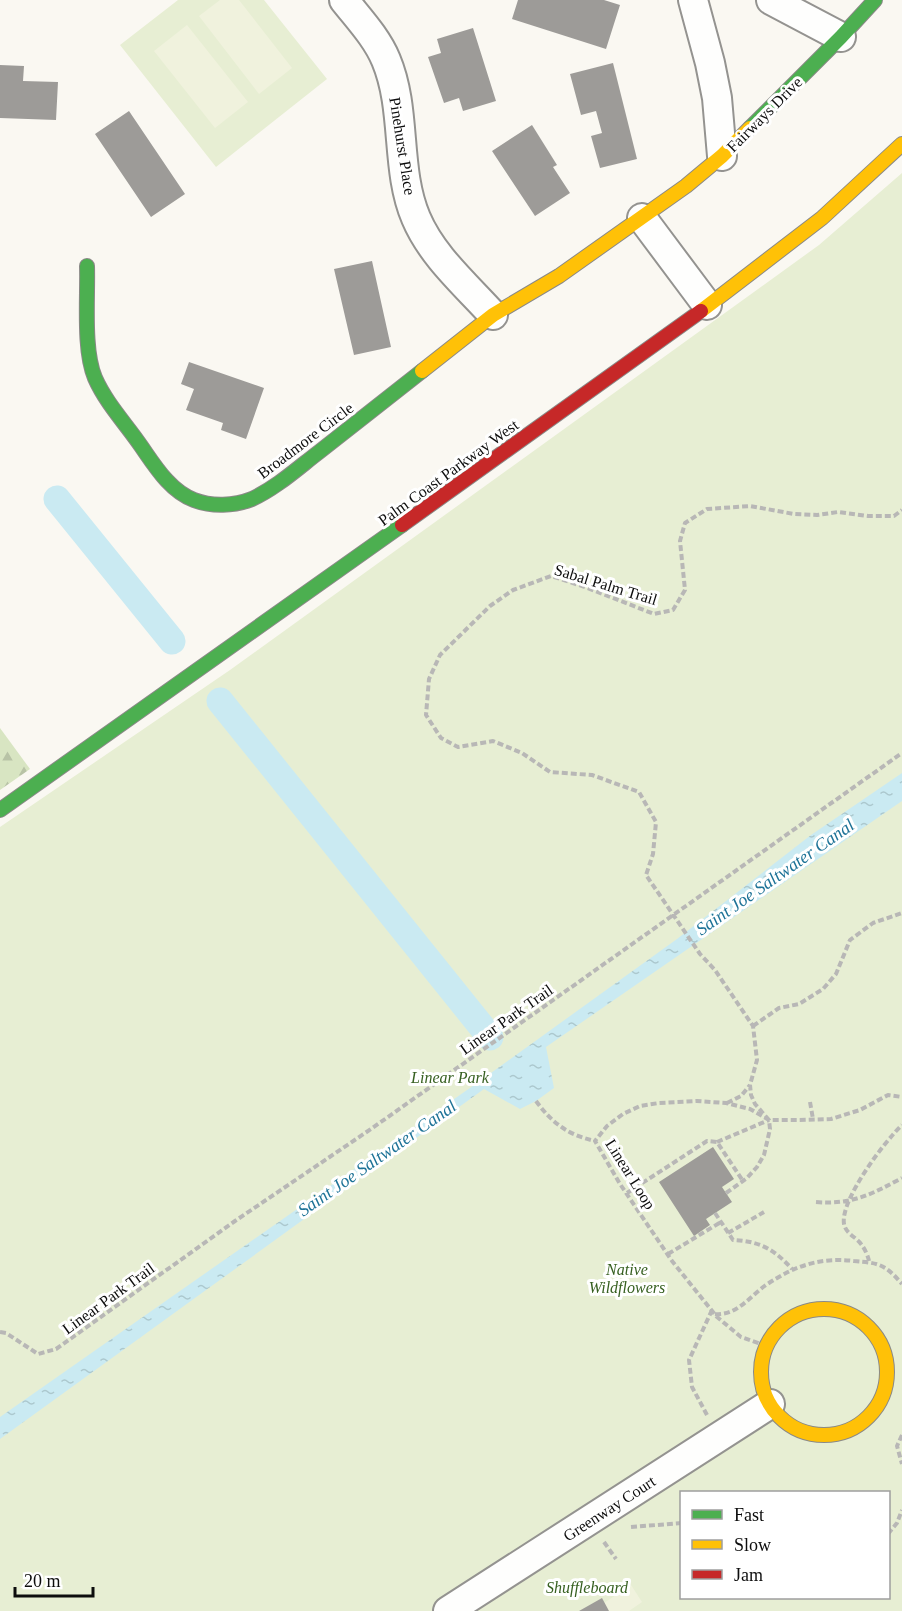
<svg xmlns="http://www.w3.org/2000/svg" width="902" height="1611" viewBox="0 0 902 1611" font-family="Georgia,serif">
	<defs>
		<pattern id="forest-firs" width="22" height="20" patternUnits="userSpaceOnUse" patternTransform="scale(1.5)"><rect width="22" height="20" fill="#d8e5c2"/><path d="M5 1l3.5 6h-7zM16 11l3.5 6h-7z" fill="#b8c3a6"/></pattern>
		<pattern id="water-ripples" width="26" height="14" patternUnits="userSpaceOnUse" patternTransform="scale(1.5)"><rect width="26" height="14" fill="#caeaf2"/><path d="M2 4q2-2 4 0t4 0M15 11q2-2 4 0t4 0" fill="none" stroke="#acc8ce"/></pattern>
	</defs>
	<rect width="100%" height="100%" fill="#faf8f2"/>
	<!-- forest -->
	<path fill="url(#forest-firs)" d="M 0,728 L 30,769 L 0,790 Z"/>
	<!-- park -->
	<path fill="#e7eed3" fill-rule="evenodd" d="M 178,0 L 264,0 L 327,79 L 216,167 L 120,45 Z
		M 902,173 L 902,1611 L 0,1611 L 0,827 L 230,670 L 819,245 ZM 682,1492 L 888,1492 L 888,1598 L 682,1598 Z"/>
	<!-- pitch -->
	<path fill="#f0f2dd" d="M 220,0 L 239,0 L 292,68 L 259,94 L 199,16 Z
		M 187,25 L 248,102 L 215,128 L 154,51 Z
		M 631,1585 L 642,1602 L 629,1611 L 592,1611 Z"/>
	<!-- water -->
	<path fill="url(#water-ripples)" d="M 902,773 L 902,801 L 546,1047 L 554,1088 L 536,1101 L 520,1109 L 484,1089 L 0,1439 L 0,1417 L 477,1083 L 677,939 L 811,835 Z"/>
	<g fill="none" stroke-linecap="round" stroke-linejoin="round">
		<!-- canal -->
		<path stroke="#caeaf2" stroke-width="27" d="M 57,499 L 172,641
			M 220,701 L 490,1037"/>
	</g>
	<!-- building -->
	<path fill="#9d9b98" d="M 518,0 L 604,0 L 620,5 L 606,49 L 512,19 Z
		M 473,28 L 496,101 L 463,111 L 459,98 L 444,103 L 428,57 L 441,53 L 437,39 Z
		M 613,63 L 637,159 L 600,168 L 591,136 L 602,133 L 596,111 L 581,115 L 570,74 Z
		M 0,65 L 24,66 L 23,81 L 58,82 L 56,120 L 0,118 Z
		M 129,111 L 185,194 L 151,217 L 95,134 Z
		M 532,125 L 557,165 L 553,167 L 570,193 L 535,216 L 492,151 Z
		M 372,261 L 391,347 L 354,355 L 334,269 Z
		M 189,362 L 264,388 L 246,439 L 221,430 L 223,423 L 186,410 L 194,389 L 181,384 Z
		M 713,1147 L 734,1179 L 722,1187 L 732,1202 L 706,1219 L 710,1225 L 694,1236 L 659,1182 Z
		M 602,1598 L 609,1611 L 579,1611 Z"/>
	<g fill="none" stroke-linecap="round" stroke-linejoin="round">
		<!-- street casing -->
		<g stroke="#949390" stroke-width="32">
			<path id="street" d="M 344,0 C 359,19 377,38 386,60 C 407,110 395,169 416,218 C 432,256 466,285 493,315
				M 693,0 L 710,63 L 717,98 L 722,156
				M 771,0 L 841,37
				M 642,218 L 707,305
				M 448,1611 L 770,1404"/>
		</g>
		<!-- fast casing -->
		<g stroke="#8a8987" stroke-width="16">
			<path id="fast" d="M 750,128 L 841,37 L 875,0
				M 87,266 C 88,298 83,350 95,378 C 106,403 126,424 141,446 C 155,466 170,491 194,500 C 212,507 234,506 252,499 C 276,488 298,468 319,452 C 353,425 388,398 422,371
				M 0,810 L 402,525"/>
		</g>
		<!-- slow casing -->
		<g stroke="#8a8987" stroke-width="16">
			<path id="slow" d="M 701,311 L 822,218 L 902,144
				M 422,371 L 493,315 L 559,276 L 686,186 L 722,156 L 750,128
				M761 1372a63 63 0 1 1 126 0a63 63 0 1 1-126 0Z"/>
		</g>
		<!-- jam casing -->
		<g stroke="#8a8987" stroke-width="16">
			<path id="jam" d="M 402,525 L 701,311"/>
		</g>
		<!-- path -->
		<path stroke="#b8b7b6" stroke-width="4" stroke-dasharray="6 3" stroke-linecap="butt" d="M 753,1026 L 779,1008 L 799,1004 L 823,989 L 836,974 L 850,940 L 873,923 L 902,913
			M 536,1101 C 552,1123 568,1135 595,1141
			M 810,1102 L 813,1119
			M 727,1103 L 741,1096 L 750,1085
			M 717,1142 L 769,1120
			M 627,1193 L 707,1141 L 717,1142 L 743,1181
			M 726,1193 L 747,1178 L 757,1167 L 764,1155 L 770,1129 L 769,1120 L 755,1104 L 751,1095 L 750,1085 L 757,1060 L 753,1026 L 715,970 L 700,954 L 646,875 L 653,854 L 656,822 L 639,792 L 592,775 L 550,772 L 522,753 L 493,741 L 458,747 L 441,738 L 426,715 L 429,679 L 440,655 L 490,606 L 513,590 L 551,576 L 585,587 L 654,614 L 673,610 L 685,590 L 680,541 L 685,523 L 707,509 L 750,506 L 794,514 L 817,515 L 838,512 L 868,516 L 894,516 L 902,510
			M 816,1202 C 852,1205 872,1194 902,1178
			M 715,1213 L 733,1240 C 760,1241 775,1250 792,1269
			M 728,1233 L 764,1212
			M 668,1254 L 721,1222
			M 869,1261 C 868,1256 865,1249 861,1244 C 856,1237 846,1234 844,1224 C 840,1200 885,1141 902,1125
			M 715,1314 C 737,1316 750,1296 766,1285 C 794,1266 820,1257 854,1261 C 879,1263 885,1264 902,1284
			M 0,1332 L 6,1333 L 38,1354 L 56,1349 L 235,1221 L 371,1129 L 902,753
			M 767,1346 L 741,1337 L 717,1317 L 672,1261 L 620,1184 L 595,1141 L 607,1126 L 623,1114 L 640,1106 L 659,1103 L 697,1101 L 726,1103 L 750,1109 L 769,1120 L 797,1120 L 831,1119 L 860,1110 L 888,1095 L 902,1097
			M 707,1415 L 692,1387 L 689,1360 L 712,1310
			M 902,1435 L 897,1446 L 902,1464
			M 631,1527 L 682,1523
			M 888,1534 L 897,1523 L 902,1510
			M 604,1542 L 616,1559"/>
		<!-- street -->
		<use href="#street" stroke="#fefefd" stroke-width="28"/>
		<!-- fast -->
		<use href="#fast" stroke="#4caf50" stroke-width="14"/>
		<!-- slow -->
		<use href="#slow" stroke="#ffc107" stroke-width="14"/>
		<!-- jam -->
		<use href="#jam" stroke="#c62828" stroke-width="14"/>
	</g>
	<g text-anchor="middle" stroke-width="6" stroke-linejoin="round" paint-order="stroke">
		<!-- street labels -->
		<g font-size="16" fill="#0d0d0d" stroke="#fff">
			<text transform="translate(764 114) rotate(-45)" y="6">Fairways Drive</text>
			<text transform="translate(403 146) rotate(81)" y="6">Pinehurst Place</text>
			<text transform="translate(305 440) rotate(-37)" y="6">Broadmore Circle</text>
			<text transform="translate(448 472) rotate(-36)" y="6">Palm Coast Parkway West</text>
			<text transform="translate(606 584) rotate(17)" y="6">Sabal Palm Trail</text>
			<text transform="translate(506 1019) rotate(-35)" y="6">Linear Park Trail</text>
			<text transform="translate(631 1174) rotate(58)" y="6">Linear Loop</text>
			<text transform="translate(108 1298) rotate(-36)" y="6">Linear Park Trail</text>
			<text transform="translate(609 1508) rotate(-33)" y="6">Greenway Court</text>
		</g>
		<!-- park labels -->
		<g font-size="16" font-style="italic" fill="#376021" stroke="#fff">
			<text x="450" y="1083">Linear Park</text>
			<text x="627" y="1275">Native<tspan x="627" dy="18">Wildflowers</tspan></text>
			<text x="587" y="1593">Shuffleboard</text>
		</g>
		<!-- water labels -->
		<g font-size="18" font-style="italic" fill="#1e7397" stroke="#fff">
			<text transform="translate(775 877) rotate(-35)" y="6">Saint Joe Saltwater Canal</text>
			<text transform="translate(377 1158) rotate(-35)" y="6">Saint Joe Saltwater Canal</text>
		</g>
	</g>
	<!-- legend -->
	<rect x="680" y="1491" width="210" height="108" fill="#ffffff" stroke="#9e9e9e" stroke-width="1.5"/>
	<rect x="692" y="1510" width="30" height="9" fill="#4caf50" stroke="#9e9e9e" stroke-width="1.5"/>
	<text x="734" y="1521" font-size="18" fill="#0d0d0d">Fast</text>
	<rect x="692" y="1540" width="30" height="9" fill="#ffc107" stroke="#9e9e9e" stroke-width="1.5"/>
	<text x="734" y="1551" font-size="18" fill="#0d0d0d">Slow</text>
	<rect x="692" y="1570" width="30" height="9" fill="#c62828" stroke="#9e9e9e" stroke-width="1.5"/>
	<text x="734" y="1581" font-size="18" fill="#0d0d0d">Jam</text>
	<!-- scale -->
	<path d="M15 1587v9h78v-9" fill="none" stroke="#0d0d0d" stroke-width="3"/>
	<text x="24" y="1587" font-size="18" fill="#0d0d0d" stroke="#ffffff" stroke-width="4.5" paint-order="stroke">20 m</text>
</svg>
